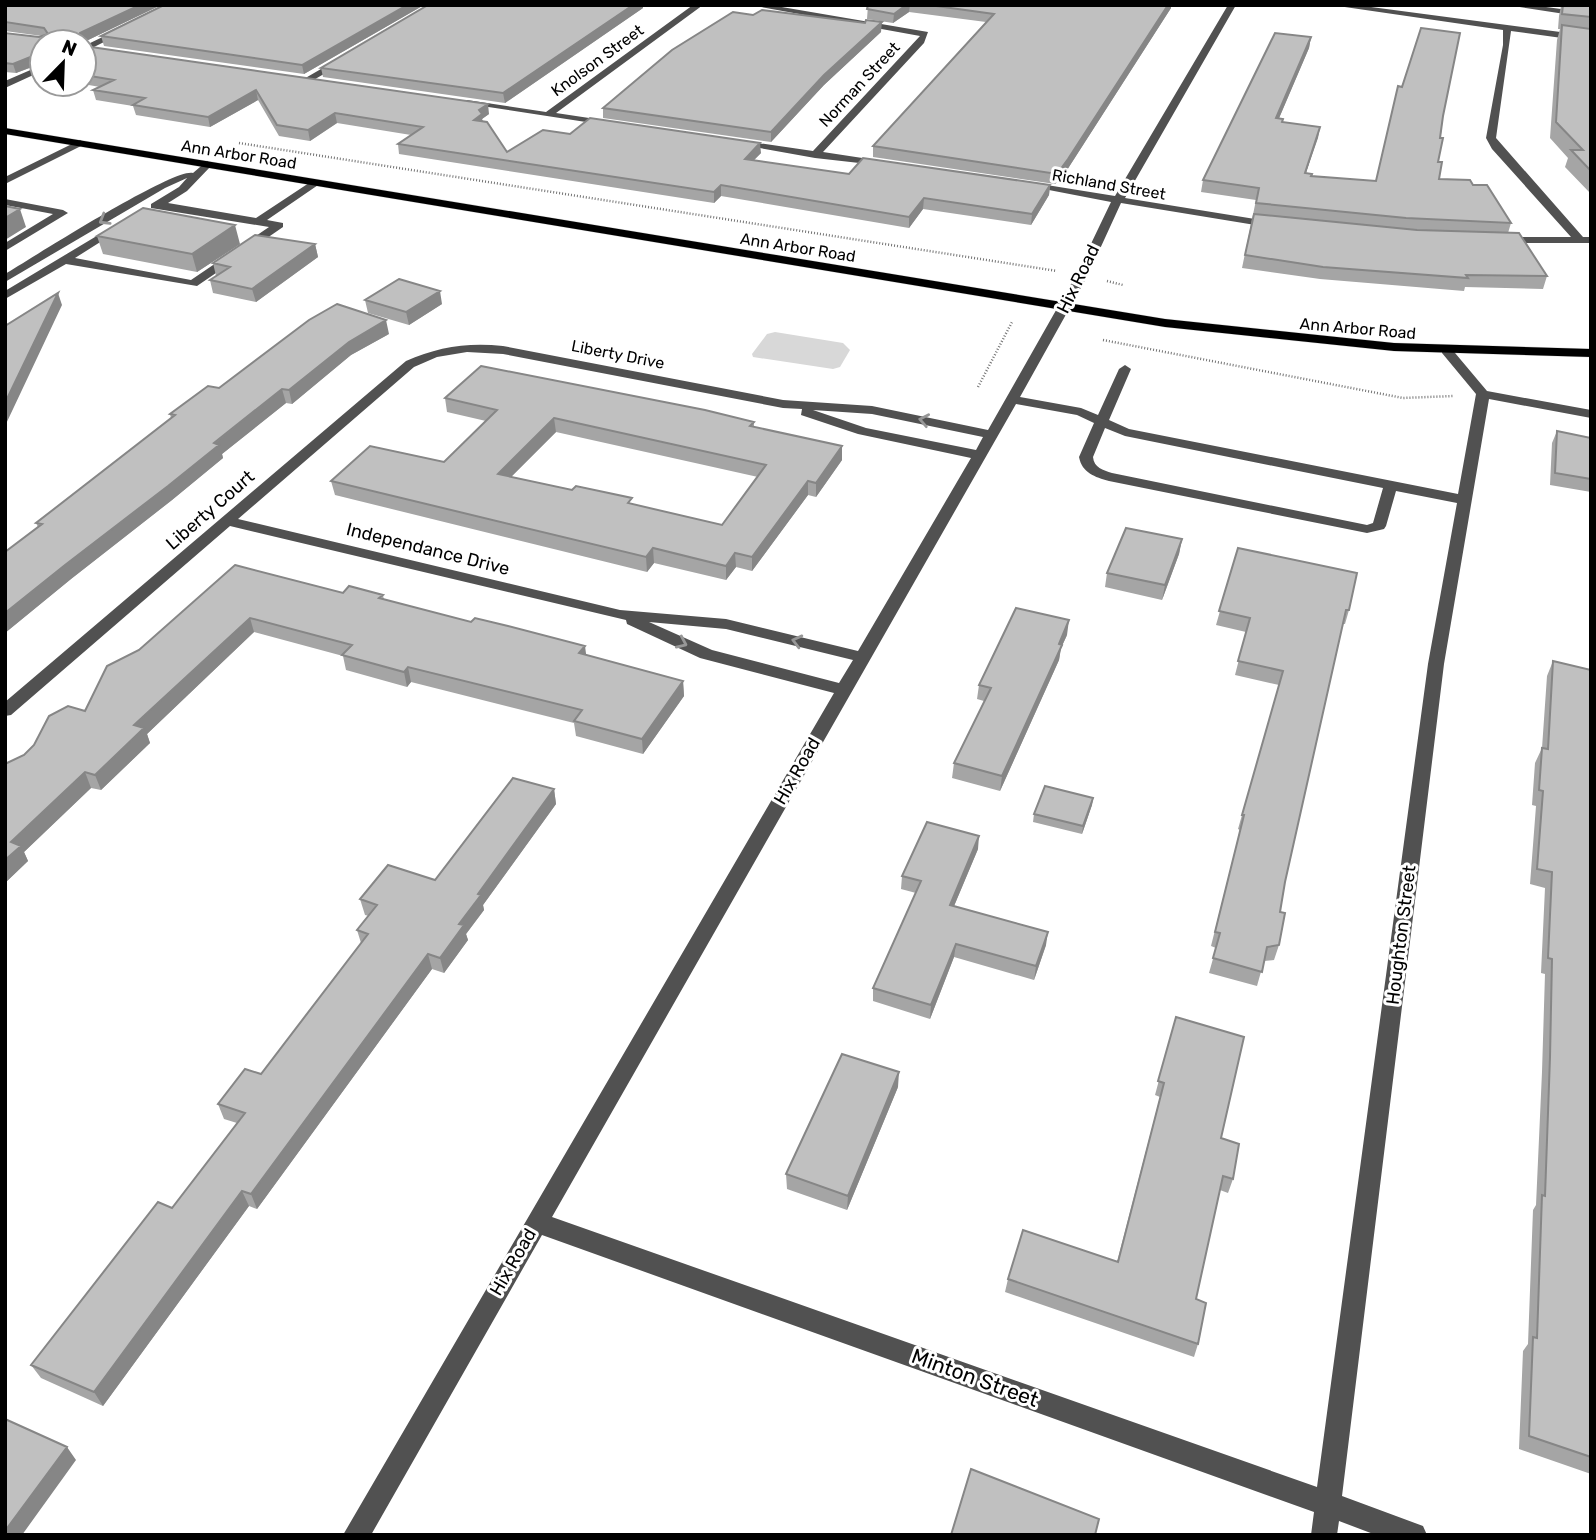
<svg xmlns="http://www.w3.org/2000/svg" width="1596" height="1540" viewBox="0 0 1596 1540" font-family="Rubik,sans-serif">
	<rect width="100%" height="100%" fill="#fff"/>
	<!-- green -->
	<path fill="#d8d8d8" d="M 775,332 L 843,343 L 850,350 L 840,367 L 833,369 L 753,357 L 752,354 L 767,334 Z"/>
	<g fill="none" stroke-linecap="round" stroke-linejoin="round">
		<!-- major casing -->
		<g stroke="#dbdbdb" stroke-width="1">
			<path id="major" d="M 5,128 L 1165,319 L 1394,343 L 1591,349 L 1591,357 L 1394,351 L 1165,327 L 5,134 Z"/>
		</g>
		<!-- path -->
		<path stroke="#737373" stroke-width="2.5" stroke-dasharray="1 2" stroke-linecap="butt" d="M 239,143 L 1057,271
			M 1107,281 L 1123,285
			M 1103,340 L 1403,398 L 1453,396
			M 978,387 L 1012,322"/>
		<!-- minor -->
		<path fill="#515151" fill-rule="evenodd" d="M 693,5 L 703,5 L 556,113 L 609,121 L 614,124 L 612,126 L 462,103 L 467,100 L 546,112 Z
			M 750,5 L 770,5 L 928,32 L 924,43 L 823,152 L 882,161 L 887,164 L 886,166 L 815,158 L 732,143 L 737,140 L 813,151 L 920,36 Z
			M 1228,5 L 1236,5 L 1125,198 L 1273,222 L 1278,225 L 1273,228 L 1121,203 L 1088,275 L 1020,397 L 1081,408 L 1098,415 L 1119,369 L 1125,365 L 1131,369 L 1109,420 L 1129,429 L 1458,494 L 1476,394 L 1442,353 L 1442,347 L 1450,347 L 1487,391 L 1591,410 L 1591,418 L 1489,399 L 1444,664 L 1342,1496 L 1423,1526 L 1427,1535 L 1376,1535 L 1339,1521 L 1337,1535 L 1311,1535 L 1314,1512 L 542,1235 L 371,1535 L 343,1535 L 834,693 L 700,658 L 627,624 L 626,620 L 230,526 L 11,715 L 5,716 L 5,702 L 406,361 C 437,347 468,342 503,346 L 783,400 L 872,406 L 988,430 L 1076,275 L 1111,202 L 1023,185 L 1028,182 L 1115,196 ZM 467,352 L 503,354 L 783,408 L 802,409 L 801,415 L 858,434 L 971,458 L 858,651 L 726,619 L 620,610 L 238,519 L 414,367 L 437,357 ZM 1016,404 L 1077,415 L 1094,423 L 1079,457 C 1082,473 1095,477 1109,481 L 1367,533 L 1384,529 L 1386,526 L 1396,491 L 1457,503 L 1428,664 L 1317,1487 L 552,1217 ZM 813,410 L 872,414 L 983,437 L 976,450 L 866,428 ZM 1105,428 L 1125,436 L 1383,488 L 1373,523 L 1367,525 L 1112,473 C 1103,470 1094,468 1093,457 ZM 649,622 L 726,629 L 853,660 L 839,683 L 712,650 Z
			M 1331,5 L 1356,5 L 1591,36 L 1591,42 L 1511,31 L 1496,138 L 1583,237 L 1591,237 L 1591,243 L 1500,243 L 1494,240 L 1500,237 L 1571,237 L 1492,149 L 1486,138 L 1503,45 L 1503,30 Z
			M 1507,5 L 1531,5 L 1591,13 L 1591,18 Z
			M 119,29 L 126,31 L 84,52 L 84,46 Z
			M 340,58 L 344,61 L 343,63 L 310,82 L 302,80 Z
			M 42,65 L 42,71 L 5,88 L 5,81 Z
			M 80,140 L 85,143 L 83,145 L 5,184 L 5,177 Z
			M 207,161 L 212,164 L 211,166 L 187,191 L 168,203 L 256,218 L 312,181 L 321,183 L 267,220 L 283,223 L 283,227 L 197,286 L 66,264 L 5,299 L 5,291 L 115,225 L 124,227 L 75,258 L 191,280 L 269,227 L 151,208 L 151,204 L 179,187 L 187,178 L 165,188 L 5,282 L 5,274 C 32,258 174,167 193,173 Z
			M 5,199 L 63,210 L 68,213 L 5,251 L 5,243 L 53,214 L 5,205 Z"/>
		<!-- major -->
		<use href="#major" fill="#000" fill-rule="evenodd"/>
	</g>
	<!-- wall -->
	<path fill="#a5a5a5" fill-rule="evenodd" d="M 5,5 L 161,5 L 84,42 L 42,42 L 42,77 L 36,77 L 33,67 L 35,66 L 16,73 L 5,72 L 5,33 L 39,37 L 42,36 L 5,31 Z
		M 164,5 L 424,5 L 304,74 L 104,46 L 101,36 Z
		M 868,5 L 1171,5 L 1171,8 L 1067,170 L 1055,184 L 873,157 L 873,146 L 986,22 L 909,12 L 893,23 L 867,19 Z
		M 1559,5 L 1591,5 L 1591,194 L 1565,167 L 1568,158 L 1550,138 L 1557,40 L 1560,29 L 1558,29 L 1559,16 L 1561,6 Z
		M 643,8 L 505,103 L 323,77 L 321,68 Z
		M 753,15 L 881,32 L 824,85 L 771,142 L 603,118 L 603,108 Z
		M 1311,37 L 1309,48 L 1279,118 L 1282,122 L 1320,127 L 1306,173 L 1311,176 L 1375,181 L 1443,116 L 1438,162 L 1439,179 L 1473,185 L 1511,223 L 1508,233 L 1547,276 L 1543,289 L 1465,287 L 1464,291 L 1320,279 L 1242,268 L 1256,200 L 1201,192 L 1203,180 Z
		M 84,46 L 489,114 L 482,119 L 483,121 L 507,152 L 570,134 L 761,153 L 754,160 L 849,174 L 1050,185 L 1049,195 L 1031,225 L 923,209 L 909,228 L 721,196 L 714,203 L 399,154 L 398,144 L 411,135 L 337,123 L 310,141 L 279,136 L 258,100 L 210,127 L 136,115 L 133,106 L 96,100 L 93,90 L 100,87 L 83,84 L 84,84 Z
		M 97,236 L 240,244 L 197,272 L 103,254 Z
		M 315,244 L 318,257 L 256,302 L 213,293 L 210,280 L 216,276 L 213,263 Z
		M 365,300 L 442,304 L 409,325 L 368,313 Z
		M 389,334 L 351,355 L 292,404 L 286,403 L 222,454 L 223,458 L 172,500 L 71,579 L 5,633 L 5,552 L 38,527 L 36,523 L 171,418 L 170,414 L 219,388 Z
		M 445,398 L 754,422 L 754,427 L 842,446 L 842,460 L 816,497 L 808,495 L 752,571 L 736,567 L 726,580 L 654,563 L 647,572 L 335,495 L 331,481 L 444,462 L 486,421 L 447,412 ZM 556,432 L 758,477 L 722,525 L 511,477 Z
		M 1557,431 L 1591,438 L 1591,492 L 1550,485 L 1552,443 Z
		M 1182,539 L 1179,554 L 1162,600 L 1105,587 L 1107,573 Z
		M 1238,548 L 1349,610 L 1345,624 L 1342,624 L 1285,882 L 1280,912 L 1279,945 L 1274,960 L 1264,961 L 1257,986 L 1209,973 L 1216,948 L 1211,946 L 1240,830 L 1238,829 L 1279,685 L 1235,675 L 1246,632 L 1216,625 Z
		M 235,565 L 343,593 L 383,595 L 384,600 L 683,681 L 684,696 L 643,754 L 576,736 L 574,723 L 411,682 L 407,687 L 346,670 L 343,656 L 254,632 L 147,734 L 150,743 L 101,790 L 91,788 L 24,852 L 28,861 L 5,883 L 24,755 L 85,711 L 139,650 Z
		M 1067,635 L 1061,648 L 1059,660 L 1000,791 L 952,778 L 954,763 L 984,701 L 977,699 L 979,685 Z
		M 1553,661 L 1591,670 L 1591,1474 L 1519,1449 L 1523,1351 L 1528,1344 L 1533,1210 L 1536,1205 L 1542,1072 L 1545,974 L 1541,973 L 1545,888 L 1530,884 L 1536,806 L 1532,805 L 1535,763 L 1542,748 L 1547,676 Z
		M 554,789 L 556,804 L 483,905 L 484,910 L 466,934 L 468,940 L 444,973 L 432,969 L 257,1209 L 249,1206 L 103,1406 L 41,1378 L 31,1365 L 172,1208 L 237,1123 L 224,1119 L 218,1104 L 261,1074 L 361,943 L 357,930 L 369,916 L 365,915 L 360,899 L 435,880 Z
		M 1093,798 L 1092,805 L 1082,834 L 1033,822 L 1034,814 Z
		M 978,849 L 954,906 L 1046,945 L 1034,980 L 954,957 L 930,1019 L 873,1001 L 873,988 L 916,893 L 901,889 L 902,876 Z
		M 1176,1017 L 1221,1138 L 1233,1179 L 1228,1193 L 1220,1190 L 1196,1299 L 1198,1344 L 1194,1357 L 1005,1292 L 1008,1279 L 1117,1262 L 1160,1097 L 1155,1095 Z
		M 898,1087 L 847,1210 L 787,1189 L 786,1174 Z"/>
	<!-- shaded-wall -->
	<path fill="#868686" d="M 140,5 L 161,5 L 84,42 L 79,42 L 80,33 Z
		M 407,5 L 424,5 L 304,74 L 302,65 Z
		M 633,5 L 643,5 L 643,8 L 505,103 L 503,93 Z
		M 906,5 L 910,5 L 909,12 L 893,23 L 894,14 Z
		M 1168,5 L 1171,5 L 1171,8 L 1067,170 L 1055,184 L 1057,174 Z
		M 882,22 L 881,32 L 824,85 L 771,142 L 771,132 L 824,75 Z
		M 1311,37 L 1309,48 L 1274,130 L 1276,118 Z
		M 40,53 L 42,63 L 16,73 L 13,64 Z
		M 256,90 L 258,100 L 210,127 L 208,117 Z
		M 488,104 L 489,114 L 482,119 L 483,124 L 474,120 L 479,110 Z
		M 335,113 L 337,123 L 310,141 L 308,130 Z
		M 1320,127 L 1318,138 L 1302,184 L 1305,173 Z
		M 760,143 L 761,153 L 745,169 L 745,159 Z
		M 721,185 L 721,196 L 714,203 L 714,192 Z
		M 1050,185 L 1049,195 L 1031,225 L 1032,214 Z
		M 924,198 L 923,209 L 909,228 L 909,217 Z
		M 20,209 L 26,227 L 5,240 L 5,218 Z
		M 235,225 L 240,244 L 197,272 L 192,254 Z
		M 315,244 L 318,257 L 256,302 L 252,289 Z
		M 440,291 L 442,304 L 409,325 L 406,312 Z
		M 58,293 L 62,305 L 5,426 L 5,403 Z
		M 386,320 L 389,334 L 351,355 L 292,404 L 289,390 L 349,342 Z
		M 282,389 L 286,403 L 222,454 L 223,458 L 172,500 L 71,579 L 5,633 L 5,613 Z
		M 554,418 L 556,432 L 500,488 L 498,474 Z
		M 842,446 L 842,460 L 816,497 L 816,483 Z
		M 808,481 L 808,495 L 752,571 L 752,557 Z
		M 1182,539 L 1179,554 L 1162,600 L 1165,585 Z
		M 653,548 L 654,563 L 647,572 L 646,557 Z
		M 735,553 L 736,567 L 726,580 L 726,566 Z
		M 250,618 L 254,632 L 147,734 L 150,743 L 101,790 L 95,775 L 134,725 Z
		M 1069,620 L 1067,635 L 1061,648 L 1059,660 L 1000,791 L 1002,776 Z
		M 585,646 L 587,661 L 579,653 Z
		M 408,667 L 411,682 L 407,687 L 404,672 Z
		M 683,681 L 684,696 L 643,754 L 642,739 Z
		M 85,772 L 91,788 L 24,852 L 28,861 L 5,883 L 5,860 L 11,842 Z
		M 554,789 L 556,804 L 483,905 L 484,910 L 466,934 L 468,940 L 444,973 L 440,958 L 459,924 L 478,894 Z
		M 1093,798 L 1092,805 L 1082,834 L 1083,826 Z
		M 979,836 L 978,849 L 949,918 L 950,905 Z
		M 1048,932 L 1046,945 L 1034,980 L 1036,966 Z
		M 956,944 L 954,957 L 930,1019 L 931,1005 Z
		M 428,954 L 432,969 L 257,1209 L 251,1194 Z
		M 899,1072 L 898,1087 L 847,1210 L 848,1196 Z
		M 242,1191 L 249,1206 L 103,1406 L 94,1392 Z
		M 67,1447 L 76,1460 L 22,1535 L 5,1535 L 5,1531 Z"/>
	<!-- building -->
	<path fill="#c0c0c0" stroke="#868686" stroke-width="2" fill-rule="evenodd" d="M 5,5 L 140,5 L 80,33 L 79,42 L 42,42 L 42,68 L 33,67 L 42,61 L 40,53 L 13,64 L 5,63 L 5,33 L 39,37 L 48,34 L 44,28 L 5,22 Z
		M 164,5 L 407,5 L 302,65 L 101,36 Z
		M 428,5 L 633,5 L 503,93 L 321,68 Z
		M 868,5 L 906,5 L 894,14 L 867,9 Z
		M 929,5 L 1168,5 L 1068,159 L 1057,174 L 873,146 L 994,14 Z
		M 1563,5 L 1591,5 L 1591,17 L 1562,14 Z
		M 762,10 L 865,23 L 866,20 L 882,22 L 824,75 L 771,132 L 603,108 L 672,50 L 733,12 L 753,15 Z
		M 1562,25 L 1591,29 L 1591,171 L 1571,150 L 1583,150 L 1556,122 Z
		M 1421,28 L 1460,33 L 1443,116 L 1440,138 L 1443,138 L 1438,162 L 1442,162 L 1439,179 L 1470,180 L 1473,185 L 1487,185 L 1511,223 L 1406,218 L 1256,203 L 1259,188 L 1203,180 L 1275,33 L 1311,37 L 1276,118 L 1283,119 L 1282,122 L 1320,127 L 1305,173 L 1312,174 L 1311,176 L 1376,181 L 1398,86 L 1402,87 Z
		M 84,46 L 488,104 L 479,110 L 482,114 L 474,120 L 487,122 L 507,152 L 543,130 L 570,134 L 590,118 L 760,143 L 745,159 L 849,174 L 863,158 L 1050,185 L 1032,214 L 924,198 L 909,217 L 721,185 L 714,192 L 398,144 L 423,127 L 335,113 L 308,130 L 277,125 L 256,90 L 208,117 L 133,105 L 145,98 L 93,90 L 114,80 L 84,75 Z
		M 5,206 L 20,209 L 5,218 Z
		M 143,208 L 235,225 L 192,254 L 97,236 Z
		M 1254,214 L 1417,230 L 1519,233 L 1547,276 L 1466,275 L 1468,278 L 1323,267 L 1245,255 Z
		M 255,235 L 315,244 L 252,289 L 210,280 L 230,267 L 213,263 Z
		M 399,279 L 440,291 L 406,312 L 365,300 Z
		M 58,293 L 5,403 L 5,326 Z
		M 337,304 L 386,320 L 349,342 L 289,390 L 282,389 L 214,443 L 219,445 L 168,486 L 65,565 L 5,613 L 5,552 L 42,524 L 36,523 L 175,415 L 170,414 L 208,386 L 219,388 L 309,320 Z
		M 481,366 L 705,410 L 754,422 L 750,426 L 842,446 L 816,483 L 808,481 L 752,557 L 735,553 L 726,566 L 653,548 L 646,557 L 331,481 L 370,446 L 444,462 L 497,410 L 445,398 ZM 554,418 L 766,465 L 722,525 L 628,503 L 632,498 L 576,486 L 572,490 L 498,474 Z
		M 1557,431 L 1591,438 L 1591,479 L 1555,473 Z
		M 1126,528 L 1182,539 L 1165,585 L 1107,573 Z
		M 1238,548 L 1357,573 L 1349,610 L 1346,610 L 1285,882 L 1280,912 L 1285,913 L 1279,945 L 1267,947 L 1262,972 L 1213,958 L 1220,933 L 1215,932 L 1244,815 L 1242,815 L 1283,671 L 1238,661 L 1250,618 L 1219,611 Z
		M 235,565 L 343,593 L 349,586 L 383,595 L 379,598 L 471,622 L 475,618 L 508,626 L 585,646 L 579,653 L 683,681 L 642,739 L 574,721 L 582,710 L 408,667 L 404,672 L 342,655 L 352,645 L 250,618 L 134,725 L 144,728 L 95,775 L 85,772 L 11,842 L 21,846 L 5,860 L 5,764 L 24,755 L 34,745 L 49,716 L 68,706 L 85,711 L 107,666 L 139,650 Z
		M 1016,608 L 1069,620 L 1059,644 L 1062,645 L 1002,776 L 954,763 L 991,688 L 979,685 Z
		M 1553,661 L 1591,670 L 1591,1457 L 1529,1436 L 1533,1337 L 1537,1338 L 1542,1195 L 1545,1196 L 1550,1057 L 1552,959 L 1548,958 L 1552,872 L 1537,869 L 1543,791 L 1539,790 L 1542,748 L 1548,749 Z
		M 513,778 L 554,789 L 478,894 L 481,895 L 459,924 L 464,925 L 440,958 L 428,954 L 251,1194 L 242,1191 L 94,1392 L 31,1365 L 158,1202 L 172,1208 L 245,1113 L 218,1104 L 245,1069 L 261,1074 L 368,934 L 357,930 L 377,905 L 360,899 L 388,865 L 435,880 Z
		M 1045,786 L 1093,798 L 1083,826 L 1034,814 Z
		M 927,822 L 979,836 L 950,905 L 1048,932 L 1036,966 L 956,944 L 931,1005 L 873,988 L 921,881 L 902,876 Z
		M 1176,1017 L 1244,1037 L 1221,1138 L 1239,1144 L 1233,1179 L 1223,1176 L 1196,1299 L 1206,1303 L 1198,1344 L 1008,1279 L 1023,1230 L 1118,1262 L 1164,1083 L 1158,1081 Z
		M 842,1054 L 899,1072 L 848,1196 L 786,1174 Z
		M 5,1419 L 67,1447 L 5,1531 Z
		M 971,1469 L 1099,1519 L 1095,1535 L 951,1535 Z"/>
	<!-- one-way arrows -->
	<defs><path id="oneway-chevron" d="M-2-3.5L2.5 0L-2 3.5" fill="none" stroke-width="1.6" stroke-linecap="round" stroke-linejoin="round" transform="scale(1.75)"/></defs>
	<g stroke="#979797">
		<use href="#oneway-chevron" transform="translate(104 220) rotate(149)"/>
		<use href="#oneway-chevron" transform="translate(924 420) rotate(-169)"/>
		<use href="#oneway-chevron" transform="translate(797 641) rotate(-166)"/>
		<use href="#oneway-chevron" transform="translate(682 643) rotate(24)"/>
	</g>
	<g text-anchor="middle" stroke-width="6" stroke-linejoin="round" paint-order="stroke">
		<!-- far-street labels -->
		<g font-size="16" fill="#000" stroke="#fff">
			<text transform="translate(597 60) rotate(-36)" y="6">Knolson Street</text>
			<text transform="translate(859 84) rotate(-47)" y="6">Norman Street</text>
			<text transform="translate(239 154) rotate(9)" y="6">Ann Arbor Road</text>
			<text transform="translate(1109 184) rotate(10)" y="6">Richland Street</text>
			<text transform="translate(798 247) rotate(9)" y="6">Ann Arbor Road</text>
			<text transform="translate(1358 328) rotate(5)" y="6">Ann Arbor Road</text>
			<text transform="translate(618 354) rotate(11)" y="6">Liberty Drive</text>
		</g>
		<!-- street labels -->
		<g font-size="18" fill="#000" stroke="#fff">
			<text transform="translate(1078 279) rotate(-64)" y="6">Hix Road</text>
			<text transform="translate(210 510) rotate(-41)" y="6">Liberty Court</text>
			<text transform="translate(428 549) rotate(14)" y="6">Independance Drive</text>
			<text transform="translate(797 771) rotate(-60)" y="6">Hix Road</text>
			<text transform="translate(1401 935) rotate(-83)" y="6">Houghton Street</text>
			<text transform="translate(513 1262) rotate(-60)" y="6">Hix Road</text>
		</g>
		<!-- near-street labels -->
		<g font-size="21" fill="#000" stroke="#fff">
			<text transform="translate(975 1378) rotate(20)" y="7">Minton Street</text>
		</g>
	</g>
	<!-- border -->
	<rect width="1596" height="1540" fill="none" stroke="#000000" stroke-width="14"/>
	<!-- north arrow -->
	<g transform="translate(63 63) rotate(23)"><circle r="33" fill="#ffffff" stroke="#999999" stroke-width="2"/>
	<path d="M0-5L12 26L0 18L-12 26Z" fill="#000000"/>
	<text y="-10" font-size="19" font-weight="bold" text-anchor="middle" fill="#000000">N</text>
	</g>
</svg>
